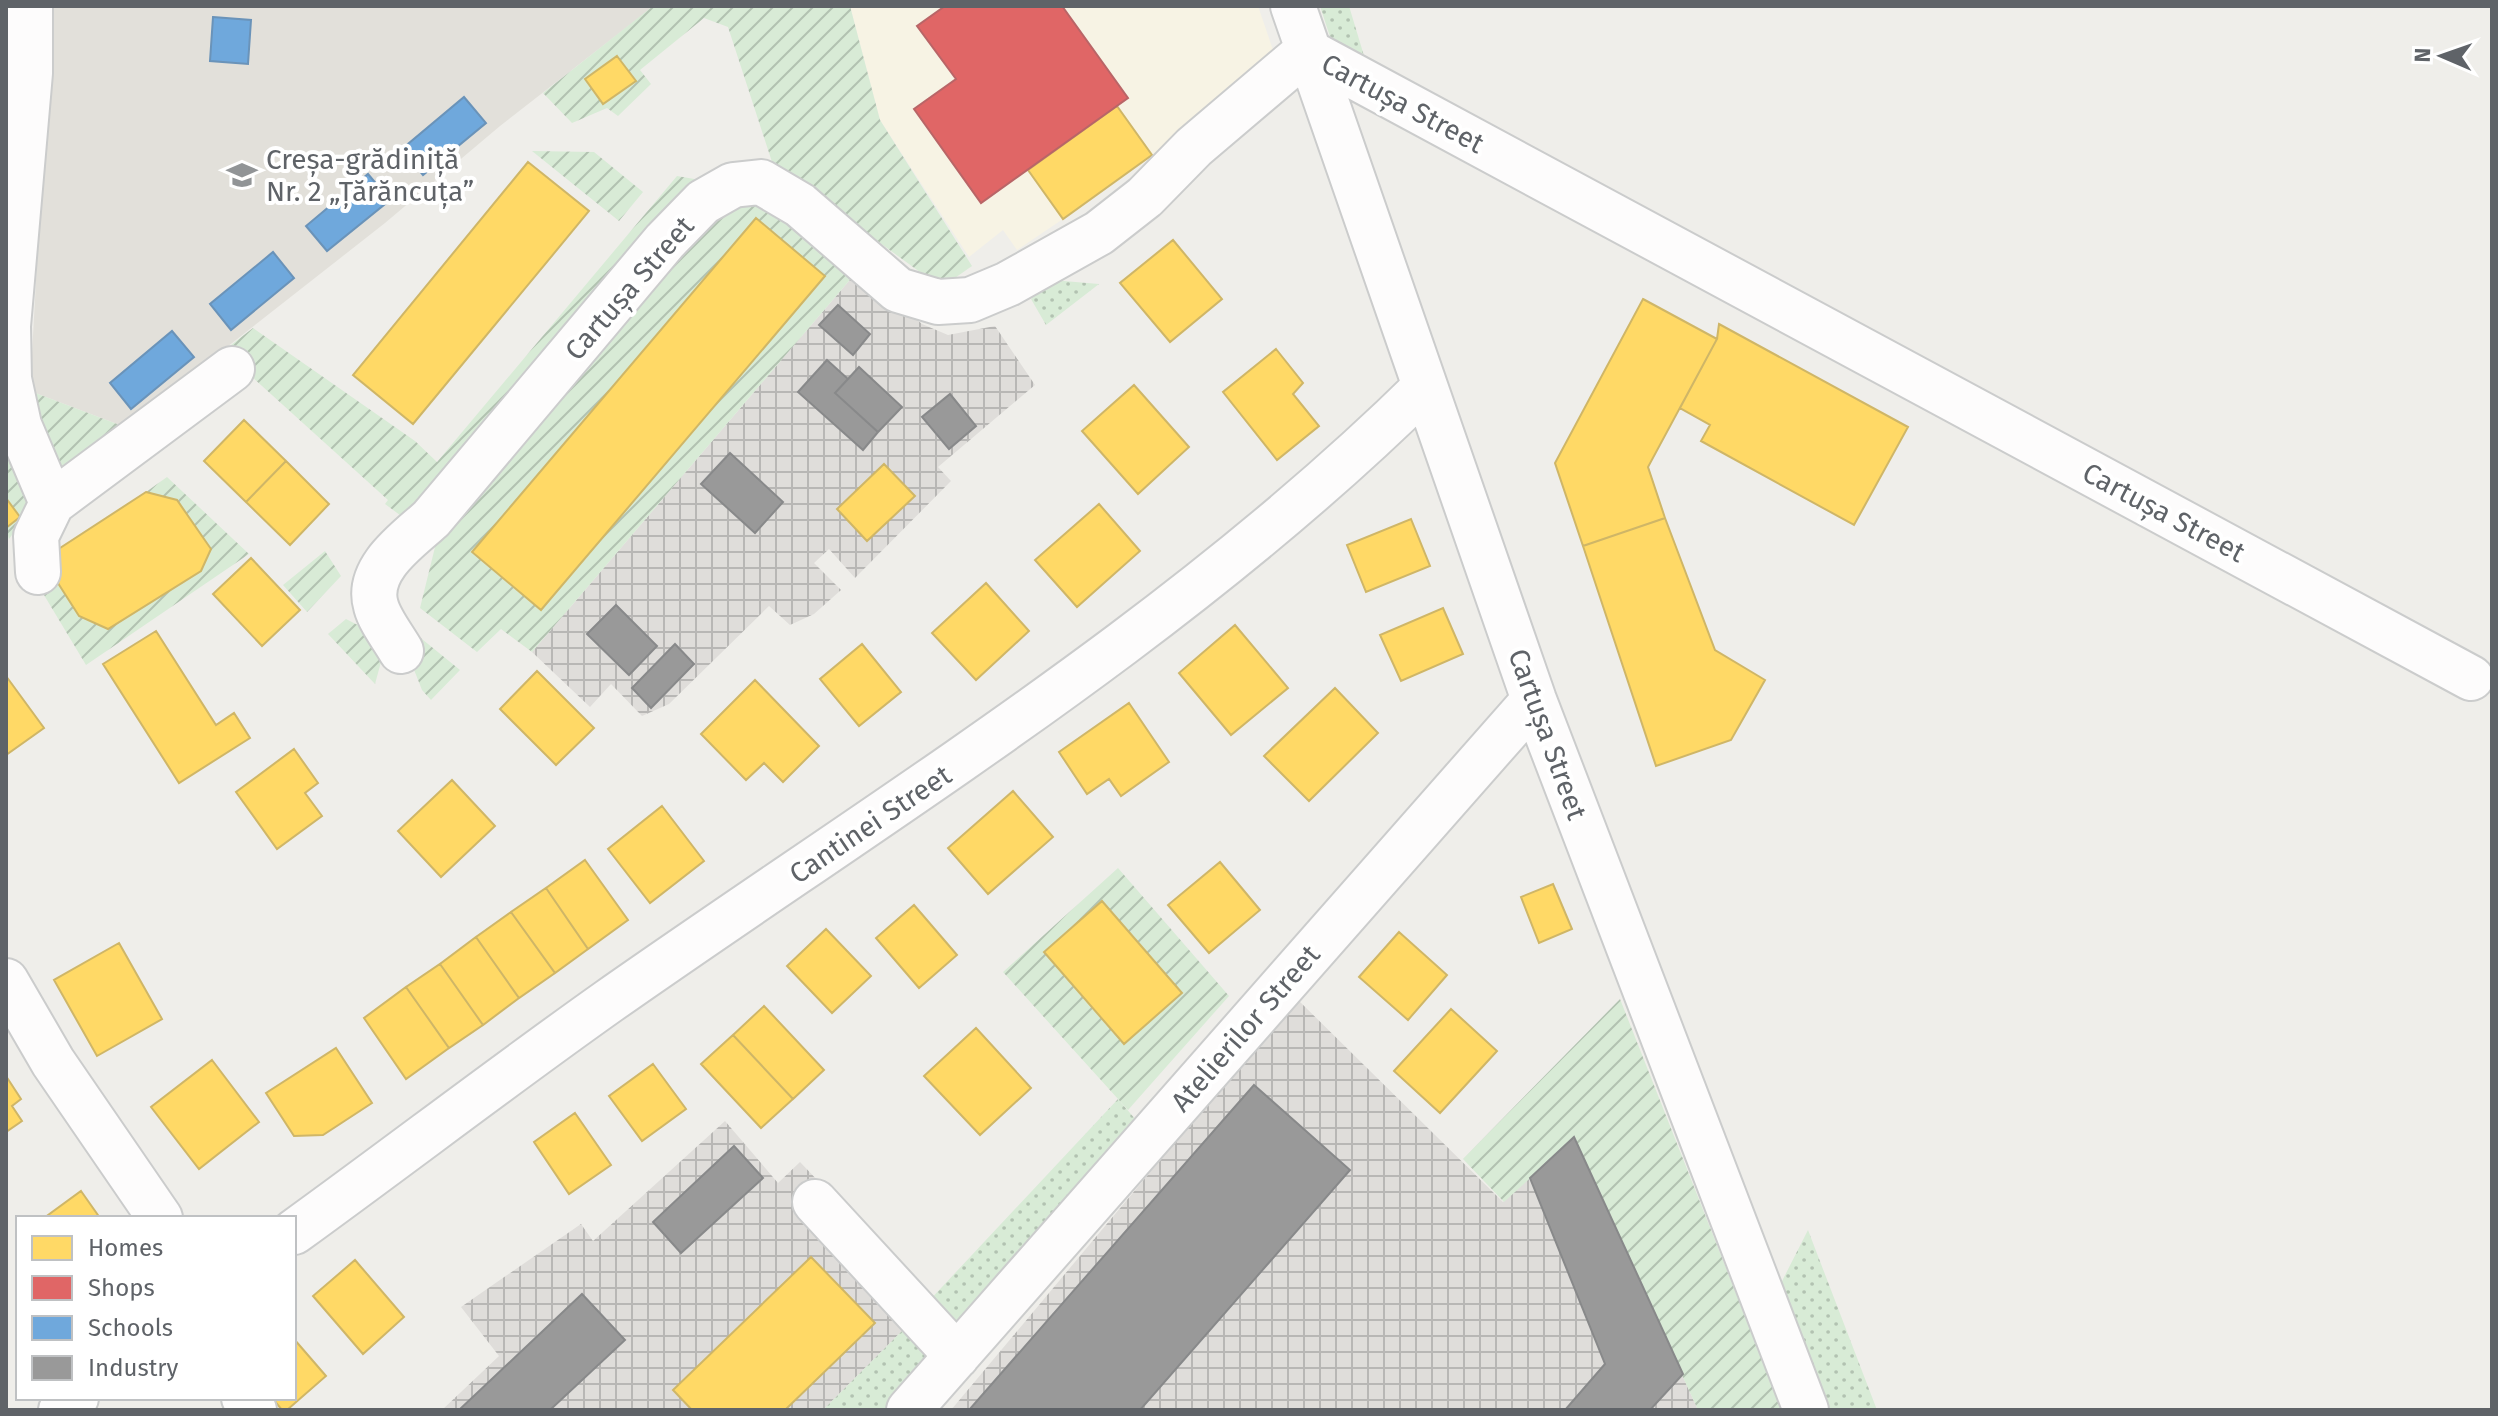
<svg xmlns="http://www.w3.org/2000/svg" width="2498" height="1416" viewBox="0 0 2498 1416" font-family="'Fira Sans',sans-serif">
	<defs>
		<pattern id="industrial-grid" width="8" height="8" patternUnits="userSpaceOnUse" patternTransform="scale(2)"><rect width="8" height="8" fill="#dfddda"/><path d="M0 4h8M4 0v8" fill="none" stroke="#b8b7b5"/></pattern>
		<pattern id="grass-dots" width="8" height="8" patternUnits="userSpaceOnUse" patternTransform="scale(2)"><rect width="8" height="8" fill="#d8ebd6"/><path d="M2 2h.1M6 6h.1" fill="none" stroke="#b2c2b1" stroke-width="1.8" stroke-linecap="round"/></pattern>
		<pattern id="garden-furrows" width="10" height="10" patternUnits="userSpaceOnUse" patternTransform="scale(2)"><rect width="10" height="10" fill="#d8ebd6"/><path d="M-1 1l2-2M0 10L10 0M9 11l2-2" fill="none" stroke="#b2c2b1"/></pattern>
	</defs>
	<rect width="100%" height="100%" fill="#efeeea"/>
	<!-- commercial -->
	<path fill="#f7f3e4" d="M 850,6 L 1258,6 L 1273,50 L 1264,74 L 1063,219 L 1017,250 L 1003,230 L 969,257 L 880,120 Z"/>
	<!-- industrial -->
	<path fill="url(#industrial-grid)" d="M 854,275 L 885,293 L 922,324 L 948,335 L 995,326 L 1035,385 L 938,467 L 951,481 L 855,578 L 829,549 L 814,563 L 841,590 L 814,614 L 790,625 L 769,606 L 669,704 L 642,716 L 611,684 L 590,707 L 532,652 Z
		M 1296,998 L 1503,1202 L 1574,1137 L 1698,1410 L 951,1410 Z
		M 725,1121 L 778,1183 L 800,1162 L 821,1184 L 909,1324 L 823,1410 L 442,1410 L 499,1356 L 461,1307 L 581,1224 L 593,1241 Z"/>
	<!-- education -->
	<path fill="#e2e0da" d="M 51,6 L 654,6 L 500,126 L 385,223 L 125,427 L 30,391 Z"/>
	<!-- grass -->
	<path fill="url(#grass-dots)" d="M 1320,6 L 1349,6 L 1368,69 L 1334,49 Z
		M 1052,280 L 1099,284 L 1046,325 L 1031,299 Z
		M 1118,1099 L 1136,1120 L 955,1334 L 927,1303 Z
		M 1808,1230 L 1877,1410 L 1824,1410 L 1777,1291 Z
		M 909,1324 L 938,1356 L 890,1410 L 823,1410 Z"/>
	<!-- garden -->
	<path fill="url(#garden-furrows)" d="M 653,6 L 850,6 L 880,120 L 972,266 L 952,280 L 935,283 L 773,165 L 728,27 L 704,18 L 640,70 L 651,84 L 618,116 L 607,108 L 572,123 L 543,93 Z
		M 532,151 L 594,152 L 643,192 L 619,221 Z
		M 677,176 L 700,180 L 408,521 L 385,504 L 388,500 L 251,376 L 54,489 L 30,391 L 125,427 L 253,328 L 415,441 L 437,462 Z
		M 766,203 L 854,275 L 532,652 L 501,629 L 477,652 L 420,608 L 437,539 L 717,208 Z
		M 6,444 L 35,504 L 9,539 L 6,528 L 20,516 L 6,498 Z
		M 167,477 L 249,554 L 86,665 L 38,585 L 56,580 L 79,616 L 108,629 L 201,571 L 177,500 L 146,492 Z
		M 325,551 L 341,576 L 307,612 L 283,585 Z
		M 346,619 L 387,640 L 375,684 L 328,634 Z
		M 417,635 L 460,670 L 431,700 L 422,690 L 409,657 Z
		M 1118,868 L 1229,996 L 1128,1110 L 1003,972 Z
		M 1620,999 L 1782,1410 L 1698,1410 L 1574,1138 L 1504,1202 L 1463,1159 Z"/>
	<!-- homes -->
	<path fill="#ffd966" stroke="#cfb667" stroke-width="2" d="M 617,56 L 636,81 L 603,104 L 585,79 Z
		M 1117,106 L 1152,155 L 1063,219 L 1028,170 Z
		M 528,162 L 589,211 L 413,424 L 353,375 Z
		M 756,218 L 825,276 L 541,610 L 472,552 Z
		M 1173,240 L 1222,299 L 1170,342 L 1120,283 Z
		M 1643,299 L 1717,339 L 1648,467 L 1665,518 L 1583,546 L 1555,463 Z
		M 1719,324 L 1908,427 L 1854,525 L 1701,441 L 1710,425 L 1680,408 L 1717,339 Z
		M 1276,349 L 1303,383 L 1293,394 L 1319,426 L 1277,460 L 1223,392 Z
		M 1134,385 L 1189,447 L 1138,494 L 1082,431 Z
		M 244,420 L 286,461 L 246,502 L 204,461 Z
		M 286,461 L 329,504 L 290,545 L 246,502 Z
		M 884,464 L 915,496 L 867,541 L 837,509 Z
		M 146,492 L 177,500 L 211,549 L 201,571 L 108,629 L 79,616 L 56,580 L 57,550 Z
		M 6,498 L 20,517 L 6,528 Z
		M 1099,504 L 1140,551 L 1077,607 L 1035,560 Z
		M 1665,518 L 1715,650 L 1765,680 L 1731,740 L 1656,766 L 1583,546 Z
		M 1411,519 L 1430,566 L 1366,592 L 1347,545 Z
		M 251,558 L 300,610 L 262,646 L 213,594 Z
		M 986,583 L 1029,631 L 976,680 L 932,633 Z
		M 1443,608 L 1463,654 L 1401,681 L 1380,635 Z
		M 1235,625 L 1288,688 L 1231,735 L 1179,673 Z
		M 156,631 L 216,725 L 234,713 L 250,738 L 179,783 L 103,664 Z
		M 862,644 L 901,692 L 859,726 L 820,679 Z
		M 537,671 L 594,728 L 556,765 L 500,709 Z
		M 6,676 L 44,728 L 6,755 Z
		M 755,680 L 819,746 L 783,782 L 764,763 L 746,780 L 701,734 Z
		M 1335,688 L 1378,733 L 1309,801 L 1264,756 Z
		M 1129,703 L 1169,762 L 1121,796 L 1109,779 L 1087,794 L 1059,752 Z
		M 294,749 L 318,783 L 305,793 L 322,816 L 277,849 L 236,792 Z
		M 452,780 L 495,826 L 441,877 L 398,831 Z
		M 1013,791 L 1053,837 L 988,894 L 948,848 Z
		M 662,806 L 704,861 L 650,903 L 608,849 Z
		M 585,860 L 628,920 L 588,949 L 546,888 Z
		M 1220,862 L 1260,910 L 1209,953 L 1168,905 Z
		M 1553,884 L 1572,929 L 1539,943 L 1521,897 Z
		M 546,888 L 588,949 L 555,973 L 511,912 Z
		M 1102,901 L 1182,993 L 1124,1044 L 1044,952 Z
		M 914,905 L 957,955 L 919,988 L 876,938 Z
		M 511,912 L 555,973 L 519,998 L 476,937 Z
		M 826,929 L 871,976 L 832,1013 L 787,966 Z
		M 1399,932 L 1447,975 L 1408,1020 L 1359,977 Z
		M 476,937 L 519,998 L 483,1025 L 440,964 Z
		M 119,943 L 162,1019 L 97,1056 L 54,980 Z
		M 440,964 L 483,1025 L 449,1048 L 406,987 Z
		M 406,987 L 449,1048 L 406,1079 L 364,1018 Z
		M 764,1006 L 824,1070 L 793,1099 L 733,1035 Z
		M 1451,1009 L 1497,1051 L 1440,1113 L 1394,1071 Z
		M 976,1028 L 1031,1088 L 980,1135 L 924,1076 Z
		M 733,1035 L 793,1099 L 761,1128 L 701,1064 Z
		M 336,1048 L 372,1103 L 323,1135 L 294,1136 L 266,1093 Z
		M 212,1060 L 259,1122 L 199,1169 L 151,1107 Z
		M 653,1064 L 686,1109 L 642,1141 L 609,1096 Z
		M 6,1076 L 21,1099 L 12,1106 L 22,1121 L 6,1132 Z
		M 575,1113 L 611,1165 L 569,1194 L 534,1142 Z
		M 81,1191 L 100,1218 L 44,1218 Z
		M 811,1257 L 875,1323 L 785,1410 L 692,1410 L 673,1390 Z
		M 355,1260 L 404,1317 L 363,1354 L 313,1296 Z
		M 294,1339 L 326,1376 L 287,1410 L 282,1410 L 272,1398 L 294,1398 Z"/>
	<!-- shops -->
	<path fill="#e06666" stroke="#b96567" stroke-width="2" d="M 945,6 L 1062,6 L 1128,98 L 981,203 L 914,109 L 956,79 L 917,26 Z"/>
	<!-- schools -->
	<path fill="#6fa8dc" stroke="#6a93b9" stroke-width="2" d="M 213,17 L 251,20 L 248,64 L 210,61 Z
		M 464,97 L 486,123 L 423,175 L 402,149 Z
		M 368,174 L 390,200 L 327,251 L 306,226 Z
		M 273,252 L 294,278 L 231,330 L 210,304 Z
		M 172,331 L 194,357 L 131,409 L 110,383 Z"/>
	<!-- industry -->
	<path fill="#999" stroke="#88898a" stroke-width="2" d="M 838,305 L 870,334 L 853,355 L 819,325 Z
		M 827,360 L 848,379 L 835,393 L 878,432 L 863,450 L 798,392 Z
		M 859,367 L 902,407 L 878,432 L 835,393 Z
		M 950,394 L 976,426 L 949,449 L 922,417 Z
		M 730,453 L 783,502 L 755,533 L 701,484 Z
		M 616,605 L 657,646 L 629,675 L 587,634 Z
		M 675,644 L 694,664 L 651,708 L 632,688 Z
		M 1254,1085 L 1350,1170 L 1140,1410 L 969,1410 Z
		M 1574,1137 L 1683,1374 L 1650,1410 L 1565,1410 L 1605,1364 L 1530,1178 Z
		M 734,1146 L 763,1178 L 681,1253 L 653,1222 Z
		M 582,1294 L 625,1340 L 550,1410 L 459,1410 Z"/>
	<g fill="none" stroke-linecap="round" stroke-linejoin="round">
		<!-- minor casing -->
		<g stroke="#cbcccc" stroke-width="48">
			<path id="minor" d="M 30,6 L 30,73 L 8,326 L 9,379 L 19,425 L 52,503
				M 1293,6 L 1534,700 L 1806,1410
				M 38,572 L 36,536 L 52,503 L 232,369
				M 401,651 C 393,637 380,621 376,606 C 365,569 408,540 431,519 L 665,241 L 703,202 L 733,185 L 761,182 L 800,205 L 898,290 L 938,302 L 970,300 L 1008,284 L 1099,233 L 1145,197 L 1194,147 L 1307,51 L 2471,678
				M 6,981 L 53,1062 L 160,1218
				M 815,1202 L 957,1356
				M 294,1232 C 399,1156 503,1076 609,1001 C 887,806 1182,627 1425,387
				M 244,1398 L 254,1410
				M 61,1410 L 76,1398
				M 909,1410 L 1534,700"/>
		</g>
		<!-- minor -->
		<use href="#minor" stroke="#fdfcfc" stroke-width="44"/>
	</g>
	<!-- icons -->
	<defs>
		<g id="school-bare" transform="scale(2.4)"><path d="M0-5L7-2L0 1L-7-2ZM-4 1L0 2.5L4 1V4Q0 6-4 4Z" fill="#919496" stroke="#fff" stroke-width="2.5" paint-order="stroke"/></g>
	</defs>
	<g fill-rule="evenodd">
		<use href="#school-bare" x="242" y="175"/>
	</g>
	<g text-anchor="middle" stroke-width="8" stroke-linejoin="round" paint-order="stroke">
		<!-- street labels -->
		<g font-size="28" fill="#5f6368" stroke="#fff">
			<text transform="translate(1403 103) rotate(28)" y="10">Cartușa Street</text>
			<text transform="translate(629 288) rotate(-49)" y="10">Cartușa Street</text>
			<text transform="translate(2164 512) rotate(28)" y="10">Cartușa Street</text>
			<text transform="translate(1548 734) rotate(70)" y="10">Cartușa Street</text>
			<text transform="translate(870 824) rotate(-34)" y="10">Cantinei Street</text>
			<text transform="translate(1245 1028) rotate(-49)" y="10">Atelierilor Street</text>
		</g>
		<!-- poi labels -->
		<g font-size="28" fill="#5f6368" stroke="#fff" text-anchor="start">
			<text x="266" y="169">Creșa-grădiniță<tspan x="266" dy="32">Nr. 2 „Țărăncuța”</tspan></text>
		</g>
	</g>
	<!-- border -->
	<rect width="2498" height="1416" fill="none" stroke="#5f6368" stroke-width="16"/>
	<!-- legend -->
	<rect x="16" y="1216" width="280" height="184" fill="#ffffff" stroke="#bfc1c3" stroke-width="2"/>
	<rect x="32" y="1236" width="40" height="24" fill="#ffd966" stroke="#bfc1c3" stroke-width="2"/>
	<text x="88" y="1256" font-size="24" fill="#5f6368">Homes</text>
	<rect x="32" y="1276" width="40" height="24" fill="#e06666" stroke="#bfc1c3" stroke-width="2"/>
	<text x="88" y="1296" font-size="24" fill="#5f6368">Shops</text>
	<rect x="32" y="1316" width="40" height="24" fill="#6fa8dc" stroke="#bfc1c3" stroke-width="2"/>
	<text x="88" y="1336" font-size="24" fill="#5f6368">Schools</text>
	<rect x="32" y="1356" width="40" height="24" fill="#999999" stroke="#bfc1c3" stroke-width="2"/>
	<text x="88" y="1376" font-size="24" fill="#5f6368">Industry</text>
	<!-- north arrow -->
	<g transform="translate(2442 56) rotate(272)" stroke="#ffffff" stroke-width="6" paint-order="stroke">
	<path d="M0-6L14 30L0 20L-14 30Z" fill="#5f6368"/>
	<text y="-12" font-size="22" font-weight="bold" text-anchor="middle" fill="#5f6368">N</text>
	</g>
</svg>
